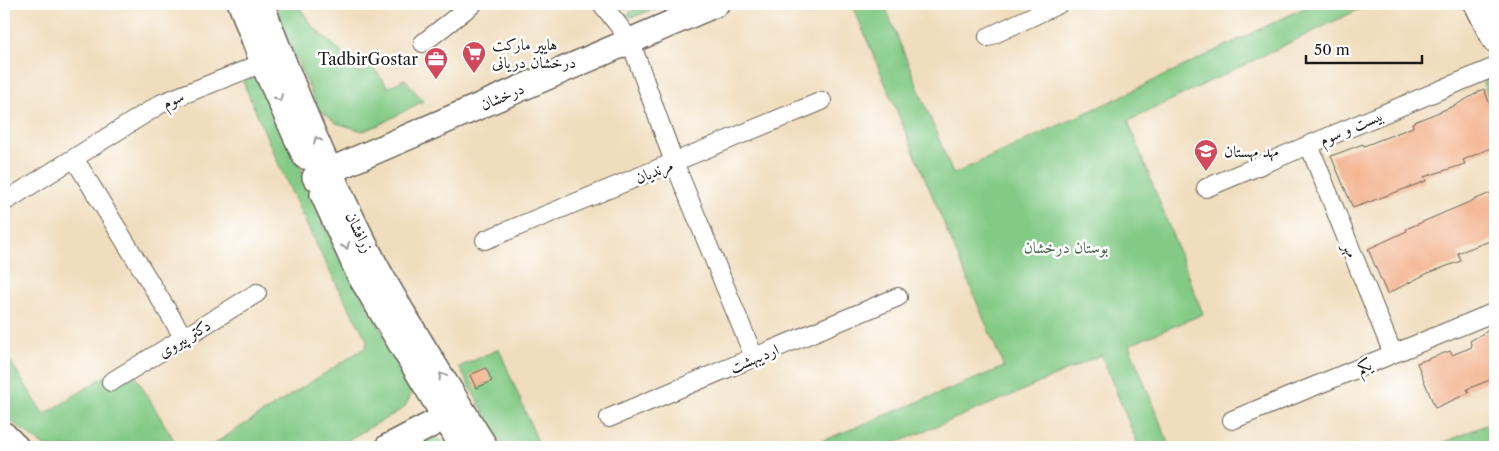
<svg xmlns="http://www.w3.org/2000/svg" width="1499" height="451" viewBox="0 0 1499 451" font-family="'Libre Caslon Text',Amiri,serif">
	<rect width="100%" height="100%" fill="#fff"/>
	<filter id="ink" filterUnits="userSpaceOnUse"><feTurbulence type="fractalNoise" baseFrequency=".02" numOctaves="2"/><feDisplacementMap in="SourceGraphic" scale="10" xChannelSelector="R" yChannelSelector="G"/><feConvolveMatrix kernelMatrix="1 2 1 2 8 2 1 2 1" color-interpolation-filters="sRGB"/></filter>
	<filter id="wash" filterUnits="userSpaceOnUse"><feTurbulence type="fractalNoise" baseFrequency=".0096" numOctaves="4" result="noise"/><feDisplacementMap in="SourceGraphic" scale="20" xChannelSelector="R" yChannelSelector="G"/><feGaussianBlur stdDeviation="1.12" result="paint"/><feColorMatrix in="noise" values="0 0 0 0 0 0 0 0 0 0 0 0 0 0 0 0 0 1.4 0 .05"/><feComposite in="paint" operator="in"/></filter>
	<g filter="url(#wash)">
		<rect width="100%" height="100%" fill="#f0ddbd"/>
		<!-- green -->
		<path fill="#83ca86" stroke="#507351" d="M 275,4 L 297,4 L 313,27 L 337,48 L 357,73 L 372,66 L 388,87 L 405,79 L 423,101 L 377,126 L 363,131 L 336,123 L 318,108 L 286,35 Z
			M 643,4 L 667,4 L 633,17 L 626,15 Z
			M 852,4 L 884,4 L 953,174 L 1118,98 L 1312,4 L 1370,4 L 1128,121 L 1203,314 L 1129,345 L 1170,447 L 1139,447 L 1101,355 L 1017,393 L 886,447 L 807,447 L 1004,367 Z
			M 257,72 L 263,78 L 329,235 L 414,390 L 404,408 L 336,447 L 209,447 L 366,347 L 367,340 C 318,255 279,167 241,77 Z
			M 1486,78 L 1495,78 L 1495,109 L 1483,84 Z
			M 499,349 L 540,447 L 503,447 L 459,367 Z
			M 4,351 L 44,415 L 127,362 L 178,447 L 46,447 L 4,416 Z
			M 1495,421 L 1495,447 L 1433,447 Z
			M 419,436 L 446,441 L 450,447 L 396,447 Z"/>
		<g id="blocks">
			<!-- building -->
			<path fill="#f3b18b" d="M 1484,89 L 1495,117 L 1495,146 L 1463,160 L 1465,164 L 1424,177 L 1426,181 L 1353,208 L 1331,156 L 1363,144 L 1364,146 L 1413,127 L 1412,123 L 1456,105 Z
				M 1495,191 L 1495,239 L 1458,253 L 1461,261 L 1428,273 L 1387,294 L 1368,249 L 1407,231 L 1406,229 Z
				M 1489,330 L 1495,347 L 1495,378 L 1467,389 L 1469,393 L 1435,408 L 1417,363 L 1450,351 L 1452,355 L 1472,347 L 1470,341 Z
				M 486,368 L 492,381 L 476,388 L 470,375 Z"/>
		</g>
	</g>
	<g filter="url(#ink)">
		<use href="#blocks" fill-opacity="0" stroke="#666054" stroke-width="1"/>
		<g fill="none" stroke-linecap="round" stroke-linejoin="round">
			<!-- street casing -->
			<g stroke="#666054" stroke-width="20">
				<path id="street" d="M 602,4 L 630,40 L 674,162 L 754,357
					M 988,37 L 1059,4
					M 423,43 L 473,4
					M 1309,145 L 1393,354
					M 74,158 L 184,338
					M 1206,188 L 1495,67
					M 4,202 L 162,103 L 273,59
					M 485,240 L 822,101
					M 111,382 L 257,293
					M 609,418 L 898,297
					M 1232,420 L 1495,312"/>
			</g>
			<!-- secondary casing -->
			<g stroke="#666054" stroke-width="28">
				<path id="secondary" d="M 241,4 L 263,63 L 305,156
					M 261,4 C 294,92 331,181 375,265 C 409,327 448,387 485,447
					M 1477,4 L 1495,40
					M 315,177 L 716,4
					M 323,194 L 359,274 L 463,447
					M 4,435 L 16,447
					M 388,447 L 459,410"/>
			</g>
			<!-- street -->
			<use href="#street" stroke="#fff" stroke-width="18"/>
			<!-- secondary -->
			<use href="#secondary" stroke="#fff" stroke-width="25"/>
		</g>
		<!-- one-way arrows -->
		<defs><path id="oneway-chevron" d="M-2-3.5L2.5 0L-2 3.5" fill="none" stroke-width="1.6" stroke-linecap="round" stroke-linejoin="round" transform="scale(1.25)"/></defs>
		<g stroke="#999">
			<use href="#oneway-chevron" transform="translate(279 98) rotate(66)"/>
			<use href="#oneway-chevron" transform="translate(317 140) rotate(-113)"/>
			<use href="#oneway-chevron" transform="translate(346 246) rotate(66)"/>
			<use href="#oneway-chevron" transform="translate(442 376) rotate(-121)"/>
		</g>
	</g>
	<!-- icons -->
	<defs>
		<g id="supermarket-pin" transform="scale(1.25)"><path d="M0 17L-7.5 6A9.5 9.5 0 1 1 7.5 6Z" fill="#d1495b" stroke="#fff"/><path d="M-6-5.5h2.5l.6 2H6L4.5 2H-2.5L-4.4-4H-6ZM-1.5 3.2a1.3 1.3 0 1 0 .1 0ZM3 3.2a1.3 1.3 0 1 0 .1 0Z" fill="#fff"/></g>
		<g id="office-pin" transform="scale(1.25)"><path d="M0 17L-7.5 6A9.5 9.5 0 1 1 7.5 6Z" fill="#d1495b" stroke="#fff"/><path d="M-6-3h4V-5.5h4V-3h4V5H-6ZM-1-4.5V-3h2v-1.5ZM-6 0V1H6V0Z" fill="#fff"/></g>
		<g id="school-pin" transform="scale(1.25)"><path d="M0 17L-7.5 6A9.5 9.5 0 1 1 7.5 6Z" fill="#d1495b" stroke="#fff"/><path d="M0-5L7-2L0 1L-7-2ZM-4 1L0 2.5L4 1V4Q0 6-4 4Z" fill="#fff"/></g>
	</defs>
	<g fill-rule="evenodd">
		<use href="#supermarket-pin" x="474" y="53"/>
		<use href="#office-pin" x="436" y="59"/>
		<use href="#school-pin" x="1206" y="151"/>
	</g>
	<g text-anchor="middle" stroke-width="5" stroke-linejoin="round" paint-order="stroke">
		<!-- poi labels -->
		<g font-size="16" fill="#1c1c1c" stroke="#fff" text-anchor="start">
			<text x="492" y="50">هایپر مارکت<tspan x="492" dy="18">درخشان دریانی</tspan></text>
			<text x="418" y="65" text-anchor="end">TadbirGostar</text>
			<text x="1224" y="157">مهد مهستان</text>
		</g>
		<!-- street labels -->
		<g font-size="16" fill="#1c1c1c" stroke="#fff">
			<text transform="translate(502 96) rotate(-23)" y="6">درخشان</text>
			<text transform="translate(173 99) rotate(-24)" y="6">سوم</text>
			<text transform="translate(1351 127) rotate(-23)" y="6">بیست و سوم</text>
			<text transform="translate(654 171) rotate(-22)" y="6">مرنديان</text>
			<text transform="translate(360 232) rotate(64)" y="6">زرافشان</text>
			<text transform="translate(1351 250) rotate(68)" y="6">مهر</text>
			<text transform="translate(184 338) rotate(-31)" y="6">دکتر پیروی</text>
			<text transform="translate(754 358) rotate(-23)" y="6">اردیبهشت</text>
			<text transform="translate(1364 366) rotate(-22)" y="6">یکم</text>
		</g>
		<!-- park labels -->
		<g font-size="16" fill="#456246" stroke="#fff">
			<text x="1066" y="253">بوستان درخشان</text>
		</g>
	</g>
	<!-- margin -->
	<rect width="1499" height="451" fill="none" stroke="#fff" stroke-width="20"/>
	<!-- scale -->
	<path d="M1306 55v8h116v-8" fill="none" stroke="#1c1c1c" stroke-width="2.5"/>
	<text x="1314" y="55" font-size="15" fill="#1c1c1c" stroke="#ffffff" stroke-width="4" paint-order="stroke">50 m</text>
</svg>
